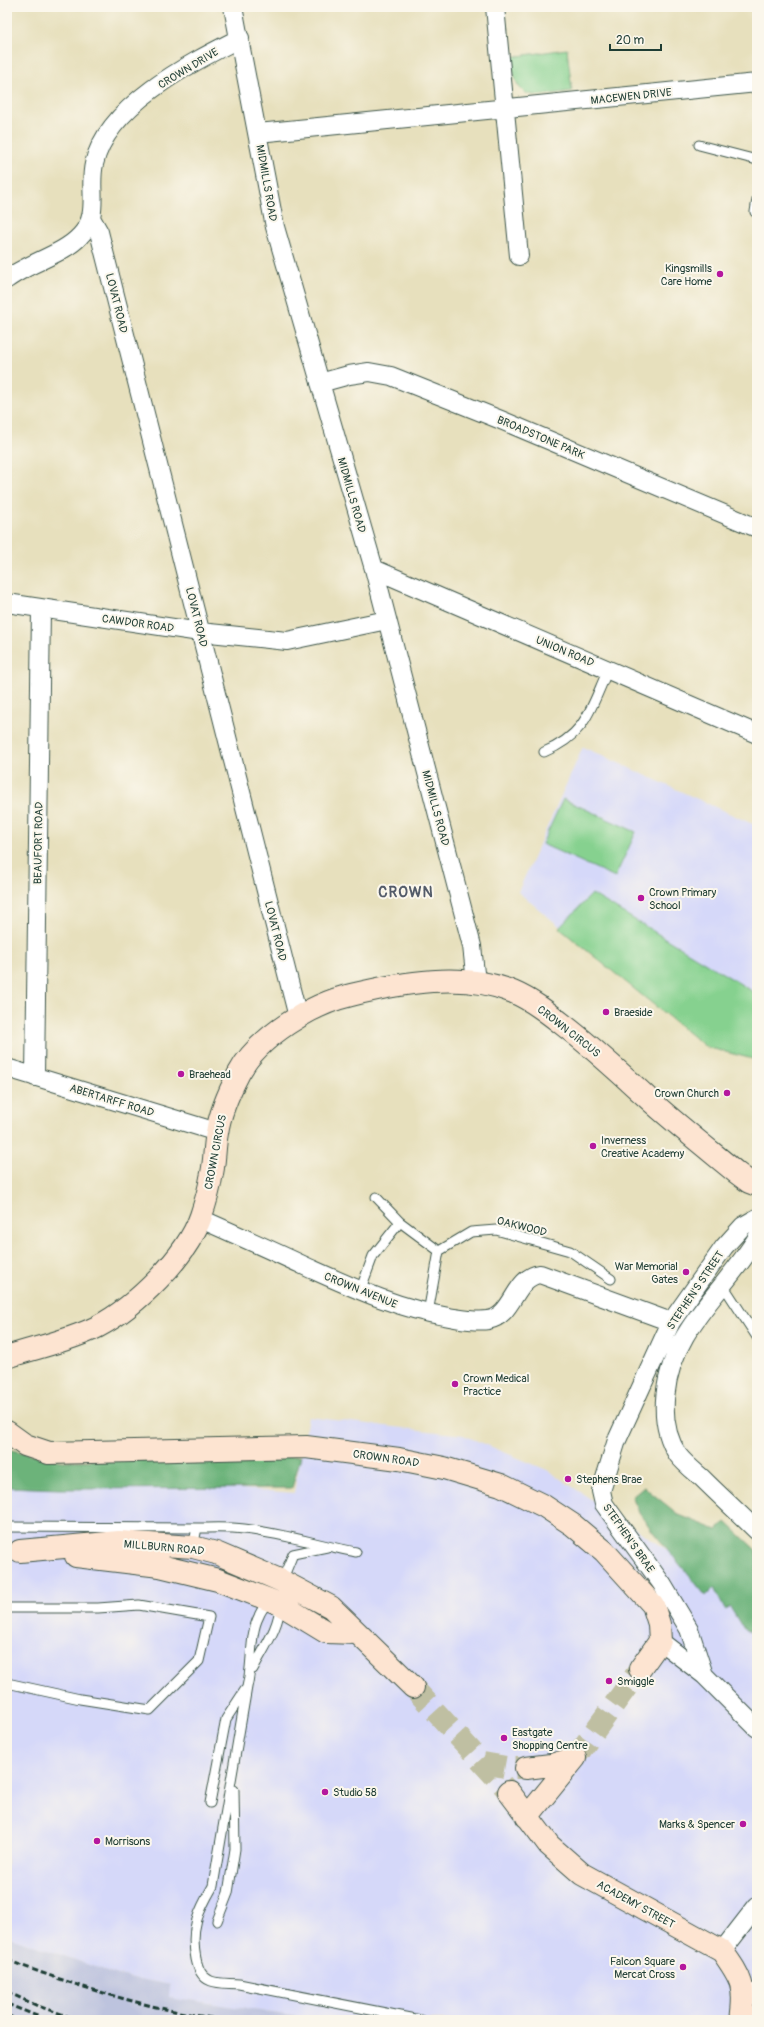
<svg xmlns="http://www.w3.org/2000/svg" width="764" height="2027" viewBox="0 0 764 2027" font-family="Pangolin,sans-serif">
	<rect width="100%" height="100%" fill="#fbf7ec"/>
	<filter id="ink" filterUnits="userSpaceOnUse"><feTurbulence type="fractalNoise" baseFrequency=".025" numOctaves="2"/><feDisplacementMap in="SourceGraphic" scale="8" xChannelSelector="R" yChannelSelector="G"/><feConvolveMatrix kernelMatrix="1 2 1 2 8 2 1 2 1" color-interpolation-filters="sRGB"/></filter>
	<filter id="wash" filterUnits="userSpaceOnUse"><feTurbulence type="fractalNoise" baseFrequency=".012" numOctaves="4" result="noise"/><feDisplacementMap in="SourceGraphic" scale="16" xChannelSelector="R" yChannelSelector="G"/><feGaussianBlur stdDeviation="0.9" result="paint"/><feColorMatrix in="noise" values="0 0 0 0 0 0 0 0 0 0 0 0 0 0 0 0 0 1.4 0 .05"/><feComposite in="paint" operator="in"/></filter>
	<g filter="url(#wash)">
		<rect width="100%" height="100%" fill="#e7e0bd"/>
		<!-- built -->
		<path fill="#d5d8f9" d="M 583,747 L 757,826 L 757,1060 L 706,1047 L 518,892 Z
			M 308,1417 L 463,1435 L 547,1470 L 737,1596 L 757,1611 L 757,2020 L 318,2020 L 168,1997 L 170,1985 L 118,1975 L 7,1936 L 7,1476 L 177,1484 L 294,1493 Z"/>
		<!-- industrial -->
		<path fill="#bdc3de" d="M 7,1936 L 118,1975 L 170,1985 L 169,1997 L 318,2020 L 7,2020 Z"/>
		<!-- green -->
		<path fill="#86d18f" stroke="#528762" d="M 567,49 L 572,91 C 533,96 516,105 511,57 Z
			M 563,799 L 636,832 L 615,877 L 542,844 Z
			M 592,894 L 757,994 L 757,1060 L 706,1047 L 559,928 Z"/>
		<!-- forest -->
		<path fill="#6cb37a" stroke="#467857" d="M 7,1448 L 11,1450 L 62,1461 L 301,1456 L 292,1488 L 59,1489 L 7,1487 Z
			M 644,1487 L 679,1515 L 717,1530 L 726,1522 L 757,1551 L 757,1639 L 741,1625 L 730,1607 L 725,1610 L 714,1588 L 706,1596 L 653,1532 L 639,1512 L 632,1497 Z"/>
	</g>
	<g filter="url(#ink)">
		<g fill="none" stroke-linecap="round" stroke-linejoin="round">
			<!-- secondary-tunnel -->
			<path stroke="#bfbfa2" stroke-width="22" stroke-dasharray="22 11" stroke-linecap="butt" d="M 413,1687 L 509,1792
				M 575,1758 L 640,1669
				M 483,1763 L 511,1768 L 526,1768"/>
			<!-- lane casing -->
			<g stroke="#3d5549" stroke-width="11">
				<path id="lane" d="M 699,145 L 757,160
					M 755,212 L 757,199
					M 544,752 C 587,734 590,709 608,670
					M 376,1197 L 400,1222
					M 723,1285 L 757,1337
					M 360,1291 L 373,1256 L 400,1222 L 439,1251
					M 428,1313 L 439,1251 L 471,1232 L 496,1230 L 570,1251 L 611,1279
					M 7,1527 L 197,1528
					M 193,1547 L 197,1528 C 212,1528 228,1527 244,1529 C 282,1533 318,1545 356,1552
					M 282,1581 L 293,1554 L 327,1547
					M 269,1600 C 266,1605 261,1610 259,1616 C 249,1635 253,1664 247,1687 L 213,1886 C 198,1912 190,1928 196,1959 C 198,1968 201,1977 211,1981 C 219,1984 230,1983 239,1984 L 421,2020
					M 7,1608 L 98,1608 L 139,1605 L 209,1617 L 199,1661 L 150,1710 L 80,1699 L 7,1683
					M 253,1669 C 263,1649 280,1627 280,1604
					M 210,1803 L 226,1719 L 245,1690
					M 217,1921 L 228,1893 L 235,1849 L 234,1790"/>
			</g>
			<!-- street casing -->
			<g stroke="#3d5549" stroke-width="20">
				<path id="street" d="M 233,7 L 275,227 L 374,569 L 472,946 L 476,982
					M 495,7 L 519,256
					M 258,133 L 757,83
					M 91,218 L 99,232 L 298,1017
					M 7,279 C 28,263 64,254 80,236 C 101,215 88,189 94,164 C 107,105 191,63 240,38
					M 320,383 L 349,375 L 369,372 L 391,376 L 501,420 L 757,528
					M 374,569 L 757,734
					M 7,603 L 200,632 L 287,641 L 387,620
					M 7,1068 L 217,1132
					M 35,1077 L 41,608
					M 201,1219 C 237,1235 273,1251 309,1268 C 356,1289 397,1308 449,1317 C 462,1319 475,1322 488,1320 C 514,1316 514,1277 540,1274 L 671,1322
					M 757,1238 C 736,1273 705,1302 685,1336 C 665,1370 655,1420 678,1455 C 684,1463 694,1471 702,1478 C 720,1496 739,1513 757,1531
					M 660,1641 L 704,1675 L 757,1728
					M 704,1675 L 689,1629 L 662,1584 L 604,1504 L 601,1491 L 617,1440 L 671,1322 L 724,1247 L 743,1226 L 757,1218
					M 722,1951 L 757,1906
					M 744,1999 L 757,1992
					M 742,2012 L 757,2019"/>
			</g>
			<!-- secondary casing -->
			<g stroke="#3d5549" stroke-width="24">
				<path id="secondary" d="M 7,1357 C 37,1347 69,1341 97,1327 C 135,1307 187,1257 201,1216 C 205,1204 209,1191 211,1178 C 215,1163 214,1148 217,1133 C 220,1112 229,1092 239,1073 C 258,1037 312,1004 351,995 C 400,983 464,971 513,992 C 534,1001 552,1016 570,1030 C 599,1053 626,1078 653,1103 C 680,1127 709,1150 737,1173 L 749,1182 L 757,1185
					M 7,1432 L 25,1445 L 49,1453 L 306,1447 L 399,1459 L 444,1468 L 501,1485 L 544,1506 L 573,1525 L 604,1551 L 653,1605 L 659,1624 L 660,1641 L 640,1669
					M 20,1551 L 119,1542 L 193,1547 L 216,1553 L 282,1581 L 331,1607 L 413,1687
					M 76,1556 L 160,1566 L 218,1580 L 280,1604 L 326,1632 L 356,1633
					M 526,1768 L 551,1765 L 575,1758
					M 509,1792 L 549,1845 L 582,1874 L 722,1951 C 742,1979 746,1986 741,2020
					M 527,1817 L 575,1758"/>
			</g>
			<!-- lane -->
			<use href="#lane" stroke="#fff" stroke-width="9"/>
			<!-- street -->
			<use href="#street" stroke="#fff" stroke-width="18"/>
			<!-- secondary -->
			<use href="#secondary" stroke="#fde4d1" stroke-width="22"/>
			<!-- rail -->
			<path stroke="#1f3d34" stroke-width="3" stroke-dasharray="6 3" stroke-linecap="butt" d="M 7,1960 C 78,1987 149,2009 224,2020
				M 7,1992 L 38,2006 L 79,2020
				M 7,2004 L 47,2020
				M 7,2015 L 17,2020"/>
		</g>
	</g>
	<!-- markers -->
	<g fill="#b5179e" stroke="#fbf7ec" stroke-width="1.5">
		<circle cx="720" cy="274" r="4"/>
		<circle cx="641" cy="898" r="4"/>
		<circle cx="606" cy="1012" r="4"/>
		<circle cx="181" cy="1074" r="4"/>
		<circle cx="727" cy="1093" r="4"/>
		<circle cx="593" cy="1146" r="4"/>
		<circle cx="686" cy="1272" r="4"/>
		<circle cx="455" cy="1384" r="4"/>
		<circle cx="568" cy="1479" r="4"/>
		<circle cx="609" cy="1681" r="4"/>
		<circle cx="504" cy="1738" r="4"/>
		<circle cx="325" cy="1792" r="4"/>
		<circle cx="743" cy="1824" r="4"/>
		<circle cx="97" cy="1841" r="4"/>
		<circle cx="683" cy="1967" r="4"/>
	</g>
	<g text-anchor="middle" stroke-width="4" stroke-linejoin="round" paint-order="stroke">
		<!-- street labels -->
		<g font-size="11" fill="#1f3d34" stroke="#fbf7ec">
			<text transform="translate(188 68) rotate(-31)" y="4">CROWN DRIVE</text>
			<text transform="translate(631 96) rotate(-6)" y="4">MACEWEN DRIVE</text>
			<text transform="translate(267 183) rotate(80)" y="4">MIDMILLS ROAD</text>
			<text transform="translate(117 303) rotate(76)" y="4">LOVAT ROAD</text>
			<text transform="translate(541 437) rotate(23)" y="4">BROADSTONE PARK</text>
			<text transform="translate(352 495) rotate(74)" y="4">MIDMILLS ROAD</text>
			<text transform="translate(197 617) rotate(76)" y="4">LOVAT ROAD</text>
			<text transform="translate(138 623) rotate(8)" y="4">CAWDOR ROAD</text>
			<text transform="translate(565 651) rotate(23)" y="4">UNION ROAD</text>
			<text transform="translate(436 808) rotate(75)" y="4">MIDMILLS ROAD</text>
			<text transform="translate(38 843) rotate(-89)" y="4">BEAUFORT ROAD</text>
			<text transform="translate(276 931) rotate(76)" y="4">LOVAT ROAD</text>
			<text transform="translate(569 1031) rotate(38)" y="4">CROWN CIRCUS</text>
			<text transform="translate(112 1100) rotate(17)" y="4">ABERTARFF ROAD</text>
			<text transform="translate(215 1152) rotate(-79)" y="4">CROWN CIRCUS</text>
			<text transform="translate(522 1226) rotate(14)" y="4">OAKWOOD</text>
			<text transform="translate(361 1290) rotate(22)" y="4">CROWN AVENUE</text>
			<text transform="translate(695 1290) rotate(-56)" y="4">STEPHEN'S STREET</text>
			<text transform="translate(386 1458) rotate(8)" y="4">CROWN ROAD</text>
			<text transform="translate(629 1538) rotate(55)" y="4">STEPHEN'S BRAE</text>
			<text transform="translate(164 1547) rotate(5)" y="4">MILLBURN ROAD</text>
			<text transform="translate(636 1904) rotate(29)" y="4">ACADEMY STREET</text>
		</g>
		<!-- poi labels -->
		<g font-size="11" fill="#1f3d34" stroke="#fbf7ec" text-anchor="start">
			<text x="712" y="272" text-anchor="end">Kingsmills<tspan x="712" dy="13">Care Home</tspan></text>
			<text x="649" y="896">Crown Primary<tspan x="649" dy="13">School</tspan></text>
			<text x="614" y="1016">Braeside</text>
			<text x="189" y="1078">Braehead</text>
			<text x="719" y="1097" text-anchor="end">Crown Church</text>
			<text x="601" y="1144">Inverness<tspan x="601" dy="13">Creative Academy</tspan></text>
			<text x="678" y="1270" text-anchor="end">War Memorial<tspan x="678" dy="13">Gates</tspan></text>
			<text x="463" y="1382">Crown Medical<tspan x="463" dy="13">Practice</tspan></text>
			<text x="576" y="1483">Stephens Brae</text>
			<text x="617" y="1685">Smiggle</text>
			<text x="512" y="1736">Eastgate<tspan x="512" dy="13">Shopping Centre</tspan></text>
			<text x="333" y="1796">Studio 58</text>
			<text x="735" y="1828" text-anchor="end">Marks &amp; Spencer</text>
			<text x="105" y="1845">Morrisons</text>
			<text x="675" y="1965" text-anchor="end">Falcon Square<tspan x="675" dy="13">Mercat Cross</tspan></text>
		</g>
		<!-- district labels -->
		<g font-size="15" font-weight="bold" letter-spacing="1" fill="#545c6a" stroke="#fbf7ec">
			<text x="406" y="897">CROWN</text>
		</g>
	</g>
	<!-- margin -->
	<rect width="764" height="2027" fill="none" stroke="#fbf7ec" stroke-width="24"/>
	<!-- scale -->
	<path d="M610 44v6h51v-6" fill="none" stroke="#1f3d34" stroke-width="2"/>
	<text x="616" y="44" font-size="12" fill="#1f3d34" stroke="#fbf7ec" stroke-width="3" paint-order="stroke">20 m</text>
</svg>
